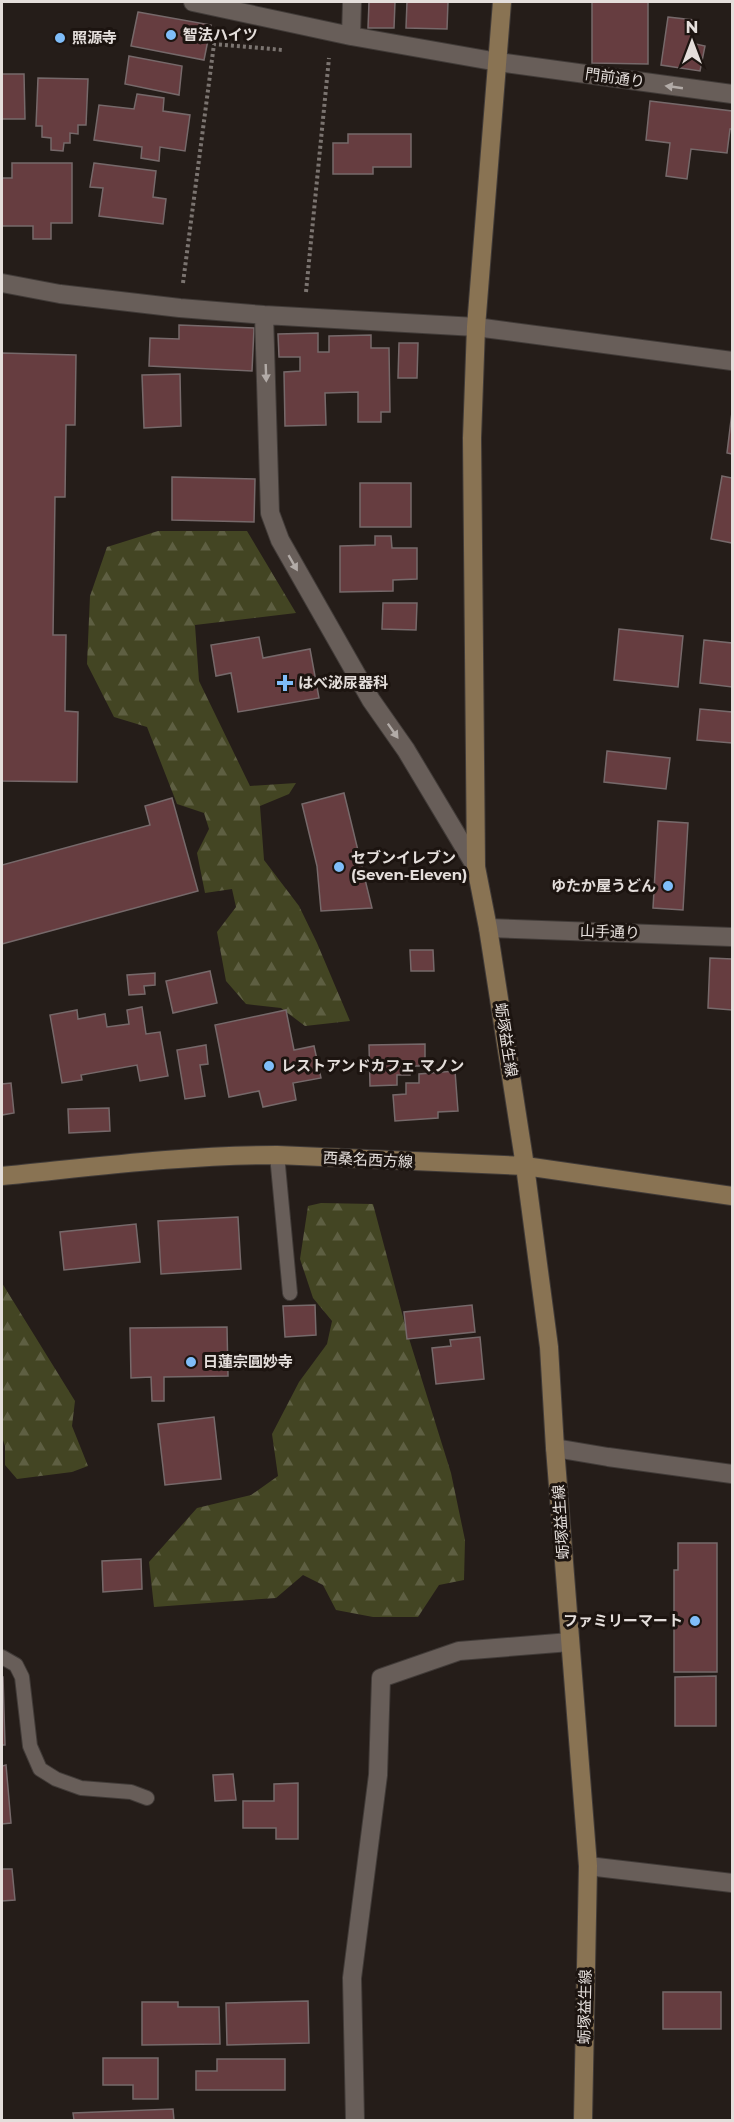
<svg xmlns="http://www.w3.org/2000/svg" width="734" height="2122" viewBox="0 0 734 2122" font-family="Montserrat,'Noto Sans JP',sans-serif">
	<defs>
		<pattern id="forest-firs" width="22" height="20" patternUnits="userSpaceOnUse" patternTransform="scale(1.5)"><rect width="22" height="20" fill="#434523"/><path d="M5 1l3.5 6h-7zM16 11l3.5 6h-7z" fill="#5e5f42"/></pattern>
	</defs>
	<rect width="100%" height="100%" fill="#251d19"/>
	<!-- forest -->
	<path fill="url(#forest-firs)" d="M 158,531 L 247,531 L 296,613 L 195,625 L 199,681 L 250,786 L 296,783 L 289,794 L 260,806 L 264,860 L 299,906 L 317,943 L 350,1021 L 305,1026 L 281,1008 L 246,1004 L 226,981 L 217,932 L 236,907 L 232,889 L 205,893 L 197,853 L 209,829 L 204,813 L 177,804 L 147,727 L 114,717 L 87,664 L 90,596 L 107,547 Z
		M 321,1203 L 373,1204 L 407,1332 L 451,1473 L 465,1540 L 464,1580 L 439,1585 L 418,1617 L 373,1617 L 336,1610 L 323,1585 L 303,1575 L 276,1598 L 154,1607 L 149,1562 L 197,1508 L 251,1495 L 278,1476 L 272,1434 L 299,1382 L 327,1344 L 332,1321 L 313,1298 L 300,1259 L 308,1206 Z
		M 2,1283 L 75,1401 L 72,1426 L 88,1466 L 72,1472 L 17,1479 L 5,1465 L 5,1446 L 2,1437 Z"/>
	<!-- building -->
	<path fill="#663d40" stroke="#76696a" stroke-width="1.5" d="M 369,2 L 395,2 L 394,28 L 368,28 Z
		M 407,2 L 448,2 L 447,29 L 406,28 Z
		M 592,2 L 648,2 L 648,64 L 592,63 Z
		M 138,12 L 211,25 L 204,60 L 131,46 Z
		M 668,17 L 694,20 L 691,43 L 705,46 L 700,71 L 661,65 Z
		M 129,56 L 182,66 L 179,95 L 125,84 Z
		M 2,74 L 24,74 L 25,119 L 2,119 Z
		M 38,78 L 88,79 L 86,125 L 78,125 L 78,134 L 70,133 L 70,143 L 64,143 L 63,151 L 51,150 L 51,138 L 42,137 L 42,126 L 36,126 Z
		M 137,94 L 164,98 L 163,111 L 190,115 L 185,151 L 160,147 L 159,161 L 141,158 L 142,147 L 94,140 L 99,105 L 134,109 Z
		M 650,101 L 732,111 L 732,129 L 730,129 L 727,153 L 691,149 L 687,179 L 666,176 L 670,143 L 646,140 Z
		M 348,134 L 411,134 L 411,167 L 373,167 L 373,174 L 333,174 L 333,143 L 348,143 Z
		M 12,163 L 72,163 L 72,223 L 51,223 L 51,239 L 33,239 L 33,226 L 2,226 L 2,178 L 12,178 Z
		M 94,163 L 156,171 L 153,197 L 166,199 L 163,224 L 99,216 L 103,188 L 90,187 Z
		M 179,325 L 254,328 L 252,371 L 149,366 L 150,338 L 179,339 Z
		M 318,333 L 318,352 L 329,352 L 329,336 L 371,335 L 371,348 L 389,348 L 390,412 L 381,412 L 381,422 L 358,422 L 358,392 L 325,393 L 326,425 L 285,426 L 284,372 L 300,371 L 300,357 L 279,357 L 278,334 Z
		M 399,343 L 418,343 L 417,378 L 398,378 Z
		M 2,353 L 76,355 L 75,425 L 66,425 L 65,497 L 55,497 L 53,635 L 66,635 L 65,711 L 78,712 L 77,782 L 2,781 Z
		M 180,374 L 181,426 L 144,428 L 142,375 Z
		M 732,412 L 732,454 L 727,453 Z
		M 722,476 L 732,478 L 732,543 L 711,539 Z
		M 172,477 L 255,479 L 254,522 L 172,520 Z
		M 360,483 L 411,483 L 411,527 L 360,527 Z
		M 375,536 L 391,536 L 392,548 L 417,548 L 417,579 L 393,580 L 393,591 L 340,592 L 340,546 L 375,545 Z
		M 383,603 L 417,603 L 416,630 L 382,629 Z
		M 619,629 L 683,636 L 678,687 L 614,680 Z
		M 259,637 L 263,658 L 310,649 L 319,698 L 238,712 L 231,673 L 216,676 L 211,645 Z
		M 704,640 L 732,643 L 732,687 L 700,683 Z
		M 700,709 L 732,712 L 732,743 L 697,740 Z
		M 607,751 L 670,758 L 666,789 L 604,782 Z
		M 344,793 L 372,908 L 321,911 L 317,866 L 302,804 Z
		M 172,798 L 198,891 L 2,944 L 2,865 L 150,825 L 145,806 Z
		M 658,821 L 688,823 L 683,910 L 653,908 Z
		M 410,950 L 433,950 L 434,971 L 411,971 Z
		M 710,958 L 732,959 L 732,1010 L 708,1008 Z
		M 210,971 L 217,1003 L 173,1013 L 166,981 Z
		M 155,973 L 155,985 L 144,986 L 145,994 L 129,995 L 127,975 Z
		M 142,1007 L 146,1034 L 160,1032 L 168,1076 L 140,1081 L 137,1065 L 81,1075 L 82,1080 L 62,1083 L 50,1015 L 77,1010 L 78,1019 L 105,1014 L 107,1027 L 129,1024 L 127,1010 Z
		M 286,1010 L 294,1050 L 314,1046 L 321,1078 L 293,1083 L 296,1100 L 263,1107 L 259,1091 L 229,1097 L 215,1025 Z
		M 425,1044 L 425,1066 L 410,1066 L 410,1075 L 397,1075 L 397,1085 L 370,1086 L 369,1045 Z
		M 206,1045 L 208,1064 L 200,1065 L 205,1096 L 185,1099 L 177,1050 Z
		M 455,1071 L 458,1111 L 438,1112 L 438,1118 L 395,1121 L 393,1095 L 406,1094 L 406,1083 L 419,1083 L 419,1074 Z
		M 11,1083 L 14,1113 L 2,1115 L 2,1084 Z
		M 109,1108 L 110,1131 L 69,1133 L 68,1109 Z
		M 238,1217 L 241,1269 L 161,1274 L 158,1221 Z
		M 136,1224 L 140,1262 L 64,1270 L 60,1232 Z
		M 315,1305 L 316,1335 L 285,1337 L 283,1306 Z
		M 472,1305 L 475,1332 L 407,1339 L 404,1312 Z
		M 227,1327 L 228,1376 L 164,1377 L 164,1401 L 152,1401 L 151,1377 L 131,1378 L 130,1328 Z
		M 480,1337 L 484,1379 L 436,1384 L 432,1348 L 451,1346 L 450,1340 Z
		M 214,1417 L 221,1479 L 165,1485 L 158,1424 Z
		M 678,1543 L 717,1543 L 717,1672 L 674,1672 L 674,1570 L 678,1570 Z
		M 141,1559 L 142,1589 L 103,1592 L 102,1561 Z
		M 716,1676 L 716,1726 L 675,1726 L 675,1677 Z
		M 2,1677 L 3,1677 L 5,1745 L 2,1745 Z
		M 6,1765 L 11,1823 L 2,1824 L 2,1766 Z
		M 233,1774 L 236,1800 L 215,1801 L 213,1775 Z
		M 298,1783 L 298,1839 L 276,1839 L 276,1828 L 243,1828 L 243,1801 L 274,1801 L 274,1784 Z
		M 2,1869 L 12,1869 L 15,1900 L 2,1901 Z
		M 663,1992 L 721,1992 L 721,2029 L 663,2029 Z
		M 308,2001 L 309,2043 L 227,2045 L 226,2003 Z
		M 142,2002 L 178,2002 L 178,2007 L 219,2007 L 220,2044 L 142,2045 Z
		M 103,2058 L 158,2058 L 158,2099 L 133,2099 L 133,2085 L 103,2085 Z
		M 217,2059 L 285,2059 L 285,2090 L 196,2090 L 196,2071 L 217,2071 Z
		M 173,2109 L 174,2120 L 74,2120 L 73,2113 Z"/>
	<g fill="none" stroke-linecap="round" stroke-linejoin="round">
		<!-- lane casing -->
		<g stroke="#413b38" stroke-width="16">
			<path id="lane" d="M 277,1155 L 290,1293
				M 2,1657 L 16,1665 L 22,1677 L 30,1746 L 40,1769 L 56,1779 L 81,1788 L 131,1792 L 147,1798"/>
		</g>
		<!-- street casing -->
		<g stroke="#413b38" stroke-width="20">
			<path id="street" d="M 193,2 L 351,36
				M 352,2 L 351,36 L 498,62 L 732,94
				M 2,283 L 60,294 L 180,308 L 264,315 L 476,327 L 732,361
				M 264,315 L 270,513 L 280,540 L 371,700 L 406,750 L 476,867
				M 488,928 L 732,937
				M 555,1448 L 608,1457 L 732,1474
				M 588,1866 L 732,1883
				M 355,2120 L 352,1978 L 378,1775 L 381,1678 L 459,1651 L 570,1642"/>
		</g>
		<!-- secondary casing -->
		<g stroke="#413b38" stroke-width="20">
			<path id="secondary" d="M 502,2 L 476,327 L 472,438 L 476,867 L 488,928 L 525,1166 L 549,1347 L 555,1448 L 588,1866 L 583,2120
				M 2,1176 C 93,1167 185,1155 277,1155 L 525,1166 L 732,1196"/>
		</g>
		<!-- path -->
		<path stroke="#7b7470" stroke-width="4" stroke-dasharray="3 3" stroke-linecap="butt" d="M 183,283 L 214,44 L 283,50
			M 306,292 L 329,58"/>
		<!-- lane -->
		<use href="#lane" stroke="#685e59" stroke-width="14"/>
		<!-- street -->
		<use href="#street" stroke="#685e59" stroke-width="18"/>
		<!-- secondary -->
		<use href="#secondary" stroke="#897353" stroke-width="18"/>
	</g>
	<!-- one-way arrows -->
	<defs><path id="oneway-solid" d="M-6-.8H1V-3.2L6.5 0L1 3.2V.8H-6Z" transform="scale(1.5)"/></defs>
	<g fill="#b2aba7">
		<use href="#oneway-solid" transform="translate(674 87) rotate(-172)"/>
		<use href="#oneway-solid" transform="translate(266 373) rotate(88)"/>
		<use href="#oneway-solid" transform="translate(293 563) rotate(60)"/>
		<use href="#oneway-solid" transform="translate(393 731) rotate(55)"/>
	</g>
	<!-- markers -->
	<g fill="#7fbdf9" stroke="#1c1410" stroke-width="2">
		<circle cx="171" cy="35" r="6"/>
		<circle cx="60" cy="38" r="6"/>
		<path d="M282 674h6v6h6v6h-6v6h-6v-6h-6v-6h6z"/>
		<circle cx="339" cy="867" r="6"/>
		<circle cx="668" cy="886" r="6"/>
		<circle cx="269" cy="1066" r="6"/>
		<circle cx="191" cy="1362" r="6"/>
		<circle cx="695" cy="1621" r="6"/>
	</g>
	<g text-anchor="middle" stroke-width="6" stroke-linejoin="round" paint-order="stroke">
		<!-- poi labels -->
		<g font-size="15" font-weight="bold" fill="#e4dedb" stroke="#1c1410" text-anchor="start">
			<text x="183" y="40">智法ハイツ</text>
			<text x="72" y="43">照源寺</text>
			<text x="298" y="688">はべ泌尿器科</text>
			<text x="351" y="863">セブンイレブン<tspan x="351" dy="17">(Seven-Eleven)</tspan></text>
			<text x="656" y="891" text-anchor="end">ゆたか屋うどん</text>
			<text x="281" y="1071">レストアンドカフェ マノン</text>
			<text x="203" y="1367">日蓮宗圓妙寺</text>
			<text x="683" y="1626" text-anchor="end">ファミリーマート</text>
		</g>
		<!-- street labels -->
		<g font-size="15" fill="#e4dedb" stroke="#1c1410">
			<text transform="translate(615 78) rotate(8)" y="5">門前通り</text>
			<text transform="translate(610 932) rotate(2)" y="5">山手通り</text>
			<text transform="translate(506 1040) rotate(81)" y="5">蛎塚益生線</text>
			<text transform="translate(368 1160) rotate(3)" y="5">西桑名西方線</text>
			<text transform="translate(561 1522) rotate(-94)" y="5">蛎塚益生線</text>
			<text transform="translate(585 2007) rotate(-89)" y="5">蛎塚益生線</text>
		</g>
	</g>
	<!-- border -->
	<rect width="734" height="2122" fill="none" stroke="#e4dedb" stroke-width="6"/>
	<!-- north arrow -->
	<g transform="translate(692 42)" stroke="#1c1410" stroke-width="4.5" paint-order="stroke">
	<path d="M0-4.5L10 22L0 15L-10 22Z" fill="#e4dedb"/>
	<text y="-9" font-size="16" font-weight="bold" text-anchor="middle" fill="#e4dedb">N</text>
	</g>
</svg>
